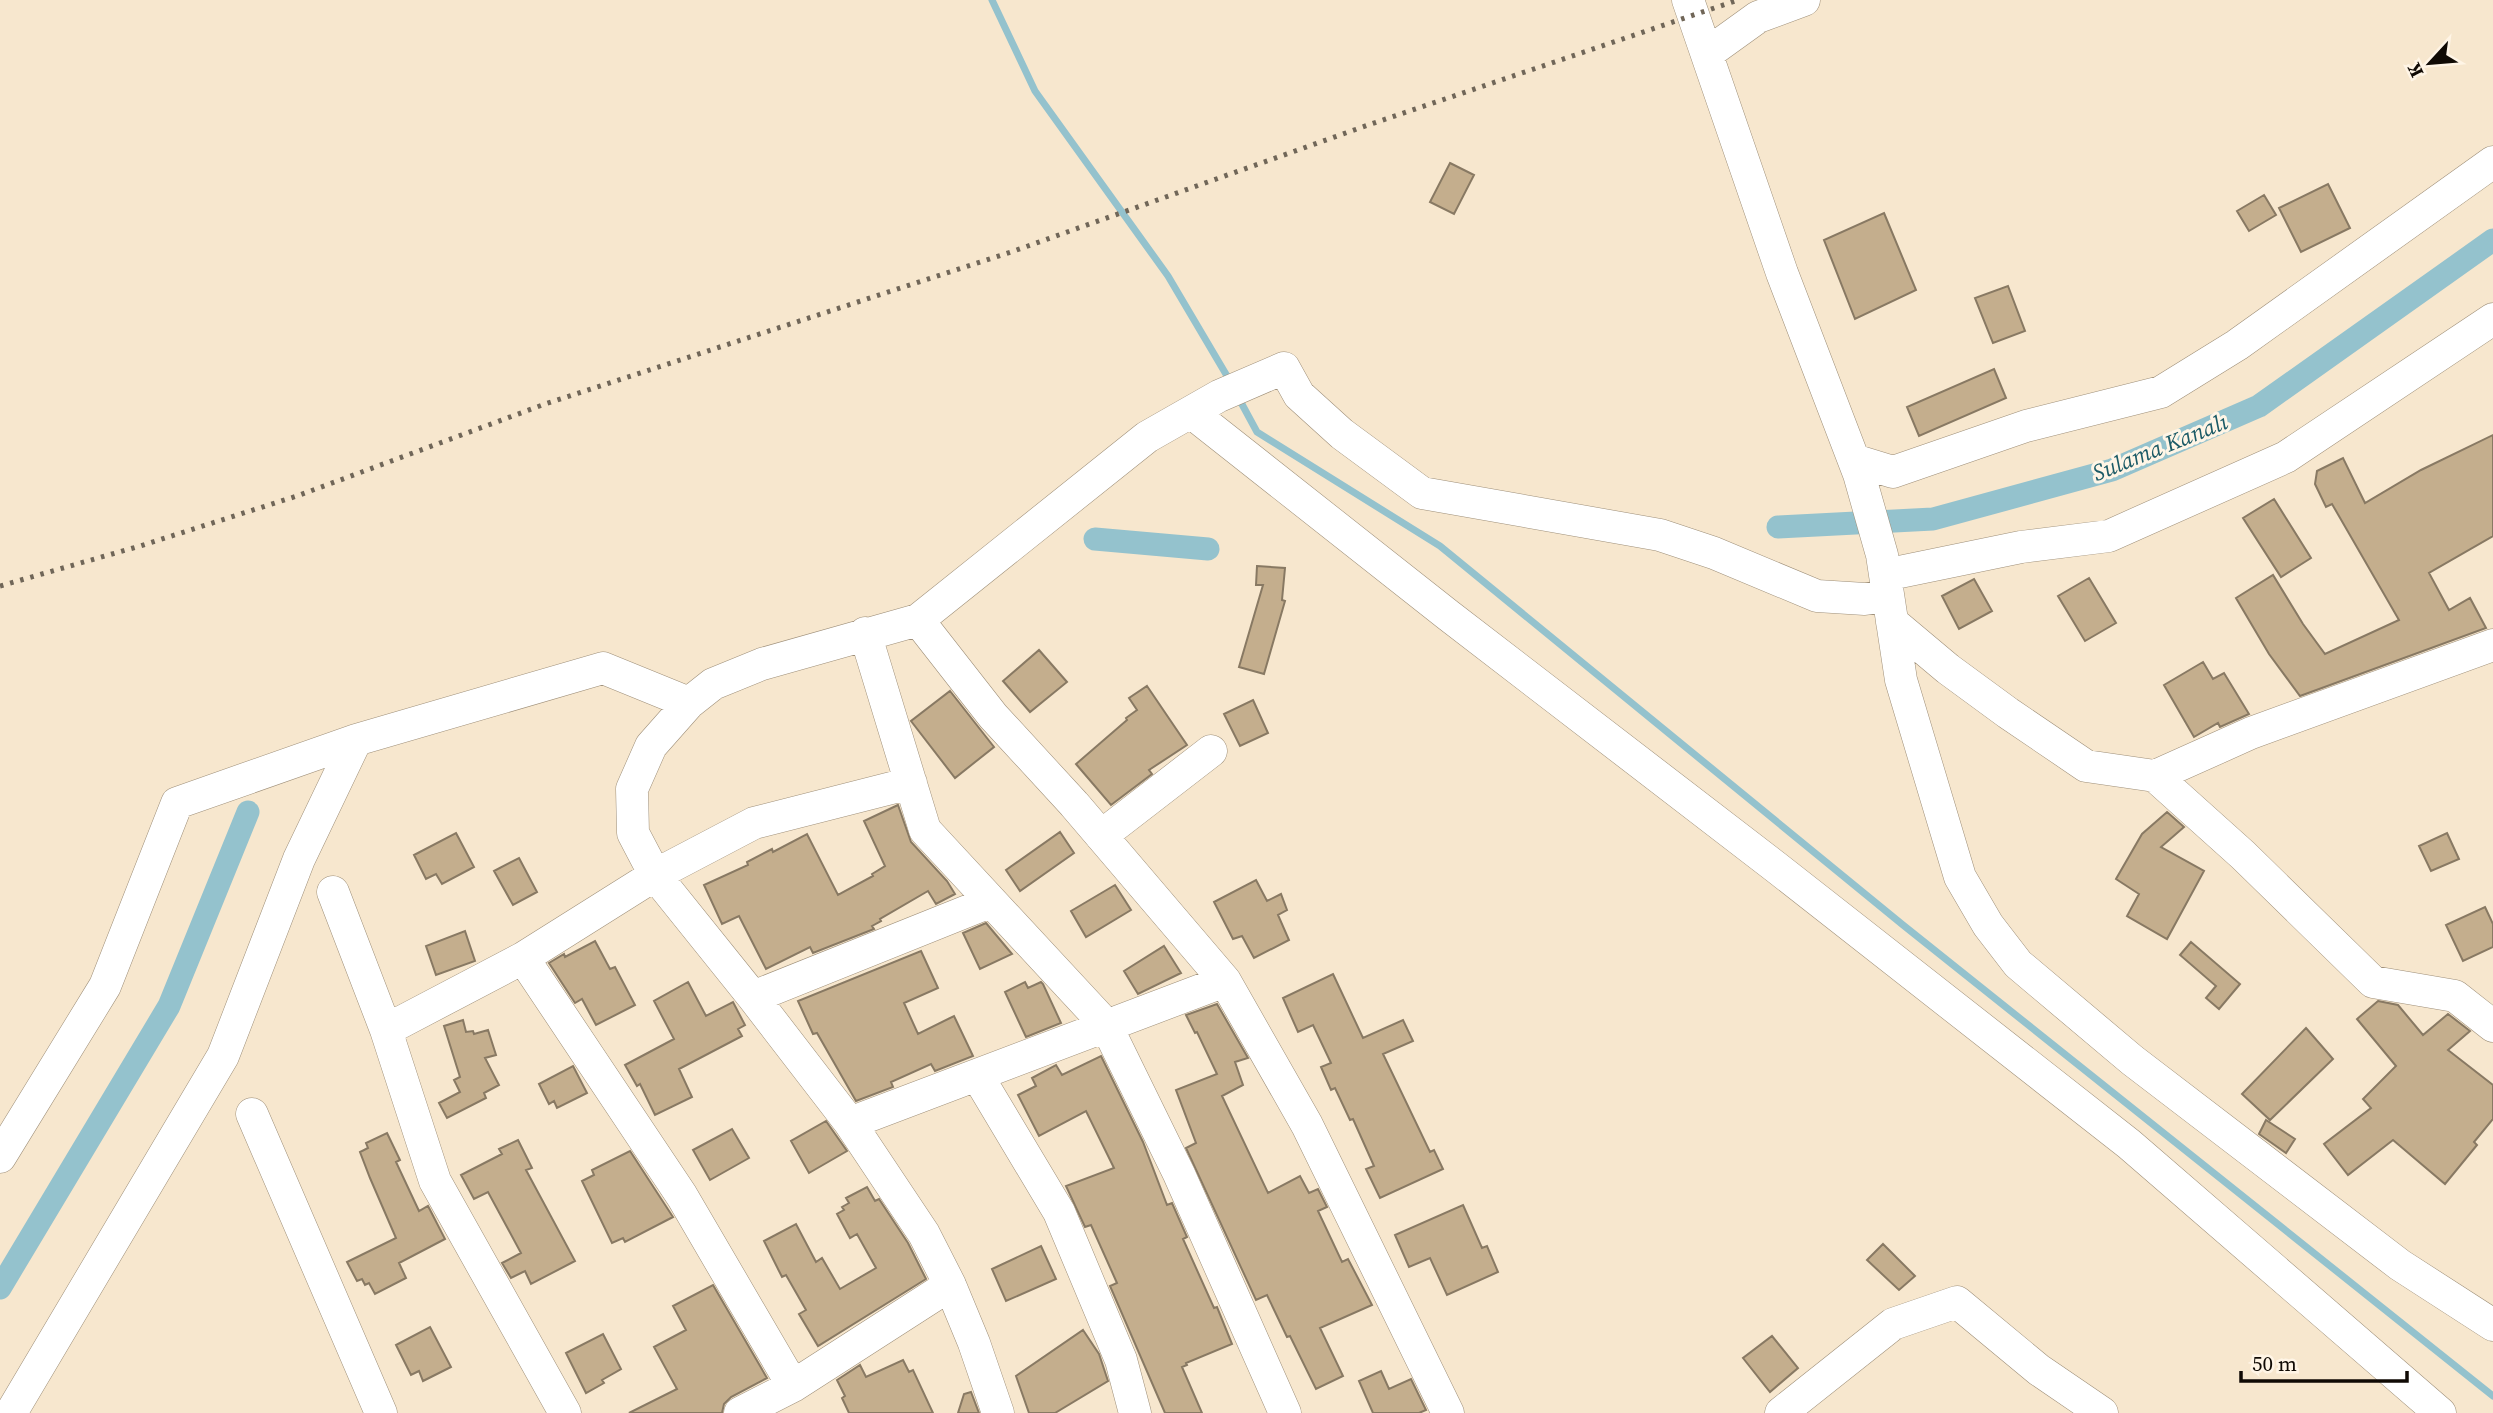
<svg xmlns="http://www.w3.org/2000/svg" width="2493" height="1413" viewBox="0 0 2493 1413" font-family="'Source Serif 4',serif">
	<rect width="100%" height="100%" fill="#f7e7ce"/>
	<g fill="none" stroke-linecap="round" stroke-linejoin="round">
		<!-- stream -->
		<path stroke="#94c2cd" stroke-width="7" d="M 992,0 L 1035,91 L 1168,276 L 1230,381
			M 1237,395 L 1257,432 L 1440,546 L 1903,925 L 2493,1396"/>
		<!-- canal -->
		<path stroke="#94c2cd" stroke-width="23" d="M 1778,527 L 1933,519 L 2112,470 L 2259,406 L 2493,240
			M 1095,539 L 1208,549
			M 0,1288 L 169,1006 L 248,812"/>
	</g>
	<!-- building -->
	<path fill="#c4ae8d" stroke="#887963" stroke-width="2" d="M 1450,163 L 1474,175 L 1454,214 L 1430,202 Z
		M 2328,184 L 2350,228 L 2301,252 L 2279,208 Z
		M 2264,195 L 2276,215 L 2249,231 L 2237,211 Z
		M 1884,213 L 1916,290 L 1855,319 L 1824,240 Z
		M 2008,286 L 2025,331 L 1993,343 L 1975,298 Z
		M 1994,369 L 2006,398 L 1919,436 L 1907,407 Z
		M 2493,435 L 2493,536 L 2429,573 L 2449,610 L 2470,598 L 2486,628 L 2300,696 L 2269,654 L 2236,598 L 2273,575 L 2303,624 L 2325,654 L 2399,620 L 2332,504 L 2326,507 L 2315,484 L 2317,471 L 2343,458 L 2365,503 L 2421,470 Z
		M 2274,499 L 2311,558 L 2281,577 L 2243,518 Z
		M 1257,566 L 1285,568 L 1282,600 L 1285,601 L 1264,674 L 1239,667 L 1263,585 L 1256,585 Z
		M 2089,578 L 2116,623 L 2085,641 L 2058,596 Z
		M 1974,579 L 1992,611 L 1959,629 L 1942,596 Z
		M 1039,650 L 1067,682 L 1030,712 L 1003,681 Z
		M 2203,662 L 2213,679 L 2224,673 L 2249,714 L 2220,727 L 2218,723 L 2194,737 L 2164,685 Z
		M 1147,686 L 1187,745 L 1149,770 L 1152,774 L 1111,805 L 1076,764 L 1127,720 L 1126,718 L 1137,710 L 1129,698 Z
		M 950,691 L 994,747 L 955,778 L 911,721 Z
		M 1253,700 L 1268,733 L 1240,746 L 1224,714 Z
		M 898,805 L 911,842 L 947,881 L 955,894 L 936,904 L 928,891 L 880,919 L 881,921 L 872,926 L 874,929 L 813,953 L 810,947 L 766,969 L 739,916 L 722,924 L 704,885 L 748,865 L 747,862 L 772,849 L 773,852 L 807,834 L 838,895 L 873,876 L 872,874 L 885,866 L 864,821 Z
		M 2167,812 L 2184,827 L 2161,847 L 2204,871 L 2167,939 L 2127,916 L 2139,894 L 2116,879 L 2142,834 Z
		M 1060,832 L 1074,853 L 1020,891 L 1006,870 Z
		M 456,833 L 474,867 L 442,884 L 436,874 L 426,879 L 414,855 Z
		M 2447,833 L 2459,859 L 2431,871 L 2419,846 Z
		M 519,858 L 537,892 L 513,905 L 494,871 Z
		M 1256,880 L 1267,901 L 1281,894 L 1287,910 L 1278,915 L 1289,940 L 1254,958 L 1242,936 L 1233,939 L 1214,902 Z
		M 1115,885 L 1131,910 L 1086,937 L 1071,911 Z
		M 2485,907 L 2493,924 L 2493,947 L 2463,961 L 2446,925 Z
		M 986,923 L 1012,954 L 980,969 L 963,933 Z
		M 465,931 L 475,961 L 436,975 L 426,946 Z
		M 595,941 L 610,969 L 615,967 L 635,1005 L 596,1025 L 582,999 L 575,1003 L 549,963 L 564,954 L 565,957 Z
		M 2191,942 L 2240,984 L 2219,1009 L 2206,998 L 2216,986 L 2180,955 Z
		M 1164,946 L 1181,973 L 1138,994 L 1124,971 Z
		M 921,951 L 938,988 L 904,1003 L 918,1034 L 954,1016 L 973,1056 L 935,1071 L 931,1064 L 891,1082 L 893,1087 L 856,1101 L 817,1033 L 813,1034 L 798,1001 Z
		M 1333,974 L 1363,1038 L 1403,1020 L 1413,1041 L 1383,1054 L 1430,1152 L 1434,1150 L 1443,1169 L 1380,1198 L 1366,1169 L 1374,1166 L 1353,1119 L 1350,1120 L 1335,1088 L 1331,1090 L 1321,1067 L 1331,1063 L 1313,1025 L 1298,1032 L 1283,998 Z
		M 688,982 L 706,1016 L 733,1002 L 745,1025 L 738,1029 L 742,1036 L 679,1069 L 692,1097 L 655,1115 L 640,1084 L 637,1086 L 625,1065 L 674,1039 L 654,1001 Z
		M 1025,982 L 1028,988 L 1041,982 L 1043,984 L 1061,1023 L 1026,1037 L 1005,992 Z
		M 2378,1001 L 2398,1005 L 2423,1035 L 2448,1014 L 2470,1031 L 2448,1050 L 2493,1085 L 2493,1119 L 2474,1142 L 2477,1145 L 2445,1184 L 2393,1140 L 2348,1175 L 2324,1144 L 2371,1108 L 2363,1099 L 2396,1066 L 2357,1019 Z
		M 1217,1004 L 1248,1058 L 1235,1062 L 1243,1085 L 1222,1096 L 1268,1193 L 1300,1176 L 1309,1193 L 1318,1189 L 1327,1207 L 1318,1211 L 1342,1262 L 1348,1259 L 1372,1305 L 1320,1328 L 1343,1376 L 1316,1389 L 1290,1336 L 1287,1337 L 1267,1295 L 1256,1300 L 1186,1148 L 1196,1143 L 1176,1090 L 1217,1074 L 1197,1032 L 1195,1033 L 1186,1015 Z
		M 463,1020 L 466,1032 L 473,1031 L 474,1034 L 488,1030 L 496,1055 L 485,1058 L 499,1085 L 484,1093 L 486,1098 L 447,1118 L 439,1103 L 460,1092 L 454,1080 L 460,1077 L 444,1026 Z
		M 2306,1028 L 2333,1059 L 2270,1120 L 2242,1094 Z
		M 1101,1056 L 1143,1142 L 1167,1205 L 1172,1203 L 1187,1237 L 1183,1239 L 1214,1308 L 1217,1307 L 1232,1344 L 1186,1363 L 1187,1365 L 1182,1367 L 1202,1413 L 1165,1413 L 1110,1286 L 1117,1283 L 1091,1225 L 1085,1227 L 1066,1186 L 1114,1168 L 1086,1111 L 1039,1136 L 1018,1095 L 1036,1086 L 1032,1078 L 1056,1065 L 1062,1075 Z
		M 573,1066 L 587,1093 L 557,1108 L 554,1101 L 549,1104 L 539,1084 Z
		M 2266,1120 L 2295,1139 L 2286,1153 L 2259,1134 Z
		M 826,1121 L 847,1151 L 809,1173 L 791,1141 Z
		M 732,1129 L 749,1158 L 710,1180 L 693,1150 Z
		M 387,1133 L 400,1160 L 396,1162 L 419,1211 L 428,1206 L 445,1239 L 399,1263 L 406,1278 L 375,1294 L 369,1283 L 365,1285 L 362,1279 L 357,1281 L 347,1262 L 396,1238 L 370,1178 L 360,1152 L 368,1148 L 366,1143 Z
		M 518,1140 L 532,1168 L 526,1170 L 575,1261 L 531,1284 L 525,1271 L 511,1278 L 502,1263 L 521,1253 L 488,1192 L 474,1199 L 461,1175 L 502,1154 L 499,1149 Z
		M 630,1151 L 673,1217 L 625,1242 L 623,1238 L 612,1243 L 582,1181 L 594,1175 L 592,1170 Z
		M 867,1187 L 875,1201 L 879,1199 L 908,1243 L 926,1279 L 818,1346 L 799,1314 L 806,1310 L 786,1275 L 782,1277 L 764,1241 L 796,1224 L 816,1262 L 822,1258 L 840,1289 L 876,1268 L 857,1234 L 850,1238 L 837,1214 L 844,1210 L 842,1207 L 849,1203 L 846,1198 Z
		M 1463,1205 L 1482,1248 L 1487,1246 L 1498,1272 L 1447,1295 L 1430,1258 L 1409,1267 L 1395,1235 Z
		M 1883,1244 L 1915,1276 L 1899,1290 L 1867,1260 Z
		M 1041,1246 L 1056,1279 L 1006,1301 L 992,1269 Z
		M 713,1285 L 767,1378 L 731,1397 L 724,1404 L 722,1413 L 629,1413 L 677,1389 L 654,1347 L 686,1330 L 673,1306 Z
		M 430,1327 L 451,1367 L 423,1381 L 419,1371 L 411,1375 L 396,1345 Z
		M 1083,1330 L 1099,1354 L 1108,1381 L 1055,1413 L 1029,1413 L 1016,1376 Z
		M 603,1334 L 621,1369 L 602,1380 L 604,1383 L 586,1393 L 566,1353 Z
		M 1772,1336 L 1798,1368 L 1770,1392 L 1743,1358 Z
		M 903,1360 L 909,1372 L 913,1370 L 933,1413 L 849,1413 L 842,1398 L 845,1396 L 837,1380 L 860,1365 L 866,1377 Z
		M 1381,1371 L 1389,1389 L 1411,1379 L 1426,1410 L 1419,1413 L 1373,1413 L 1359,1381 Z
		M 971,1392 L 979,1413 L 958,1413 L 964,1394 Z"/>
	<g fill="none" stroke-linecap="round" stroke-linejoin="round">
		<!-- minor casing -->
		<g stroke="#9e8f79" stroke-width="33">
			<path id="minor" d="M 1688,0 L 1782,273 L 1859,474 L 1882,555 L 1901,680 L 1960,877 L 1988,925 L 2018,964 L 2132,1060 L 2400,1265 L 2493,1325
				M 1708,53 L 1758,17 L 1804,0
				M 1192,413 L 1448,615 L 1777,868 L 2129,1144 L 2440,1413
				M 1854,460 L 1893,472 L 2026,426 L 2161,392 L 2237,345 L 2493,162
				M 1885,575 L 2021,547 L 2109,536 L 2286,457 L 2493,319
				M 918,620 L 993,716 L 1074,804 L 1225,981
				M 1892,622 L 1948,669 L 2008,713 L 2086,766 L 2155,776 L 2251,733 L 2493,645
				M 865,633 L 925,830 L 1106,1025 L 1179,1174 L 1285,1413
				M 2155,776 L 2243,855 L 2373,982 L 2455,996 L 2493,1026
				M 1101,836 L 1211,751
				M 333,892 L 386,1030 L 435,1181 L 565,1413
				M 523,958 L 682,1196 L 793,1386
				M 753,997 L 990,902
				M 386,1030 L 523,958 L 655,875 L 754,823 L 911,783
				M 977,1075 L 1059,1212 L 1121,1360 L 1135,1413
				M 252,1114 L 381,1413
				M 850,1123 L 1225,981 L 1307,1125 L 1448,1413
				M 0,1157 L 105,986 L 177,803 L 356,740
				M 11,1413 L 223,1056 L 299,859 L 356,740 L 603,668 L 689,703
				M 740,1413 L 793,1386 L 950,1285
				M 998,1413 L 974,1343 L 950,1285 L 924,1234 L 850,1123 L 753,997 L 655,875 L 633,833 L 632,789 L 651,746 L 689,703 L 713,684 L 762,664 L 918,620 L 1147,437 L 1219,396 L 1284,368 L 1299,395 L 1342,434 L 1422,493 L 1660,535 L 1714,553 L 1817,596 L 1865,599 L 1888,596
				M 1781,1413 L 1893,1324 L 1957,1302 L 2039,1370 L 2102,1413"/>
		</g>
		<!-- minor -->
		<use href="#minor" stroke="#fff" stroke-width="32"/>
		<!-- rail -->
		<path stroke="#706658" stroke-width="5" stroke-dasharray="3.5 7" stroke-linecap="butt" d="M 0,586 L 140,546 L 297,496 L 545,404 L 1011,252 L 1371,124 L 1738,0"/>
	</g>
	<g text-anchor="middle" stroke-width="6" stroke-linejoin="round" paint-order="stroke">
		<!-- water labels -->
		<g font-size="23" font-style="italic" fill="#1b5a66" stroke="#fff5e6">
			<text transform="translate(2160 447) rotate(-22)" y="8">Sulama Kanalı</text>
		</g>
	</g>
	<!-- north arrow -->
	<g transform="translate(2430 63) rotate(244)" stroke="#fff5e6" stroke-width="5" paint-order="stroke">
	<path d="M0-5L12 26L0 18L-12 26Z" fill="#100a04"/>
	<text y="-10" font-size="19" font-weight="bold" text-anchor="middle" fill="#100a04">K</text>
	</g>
	<!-- scale -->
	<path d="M2241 1371v10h166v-10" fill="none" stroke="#100a04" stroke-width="3.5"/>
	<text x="2252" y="1371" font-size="21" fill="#100a04" stroke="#fff5e6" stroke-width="5" paint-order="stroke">50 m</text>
</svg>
